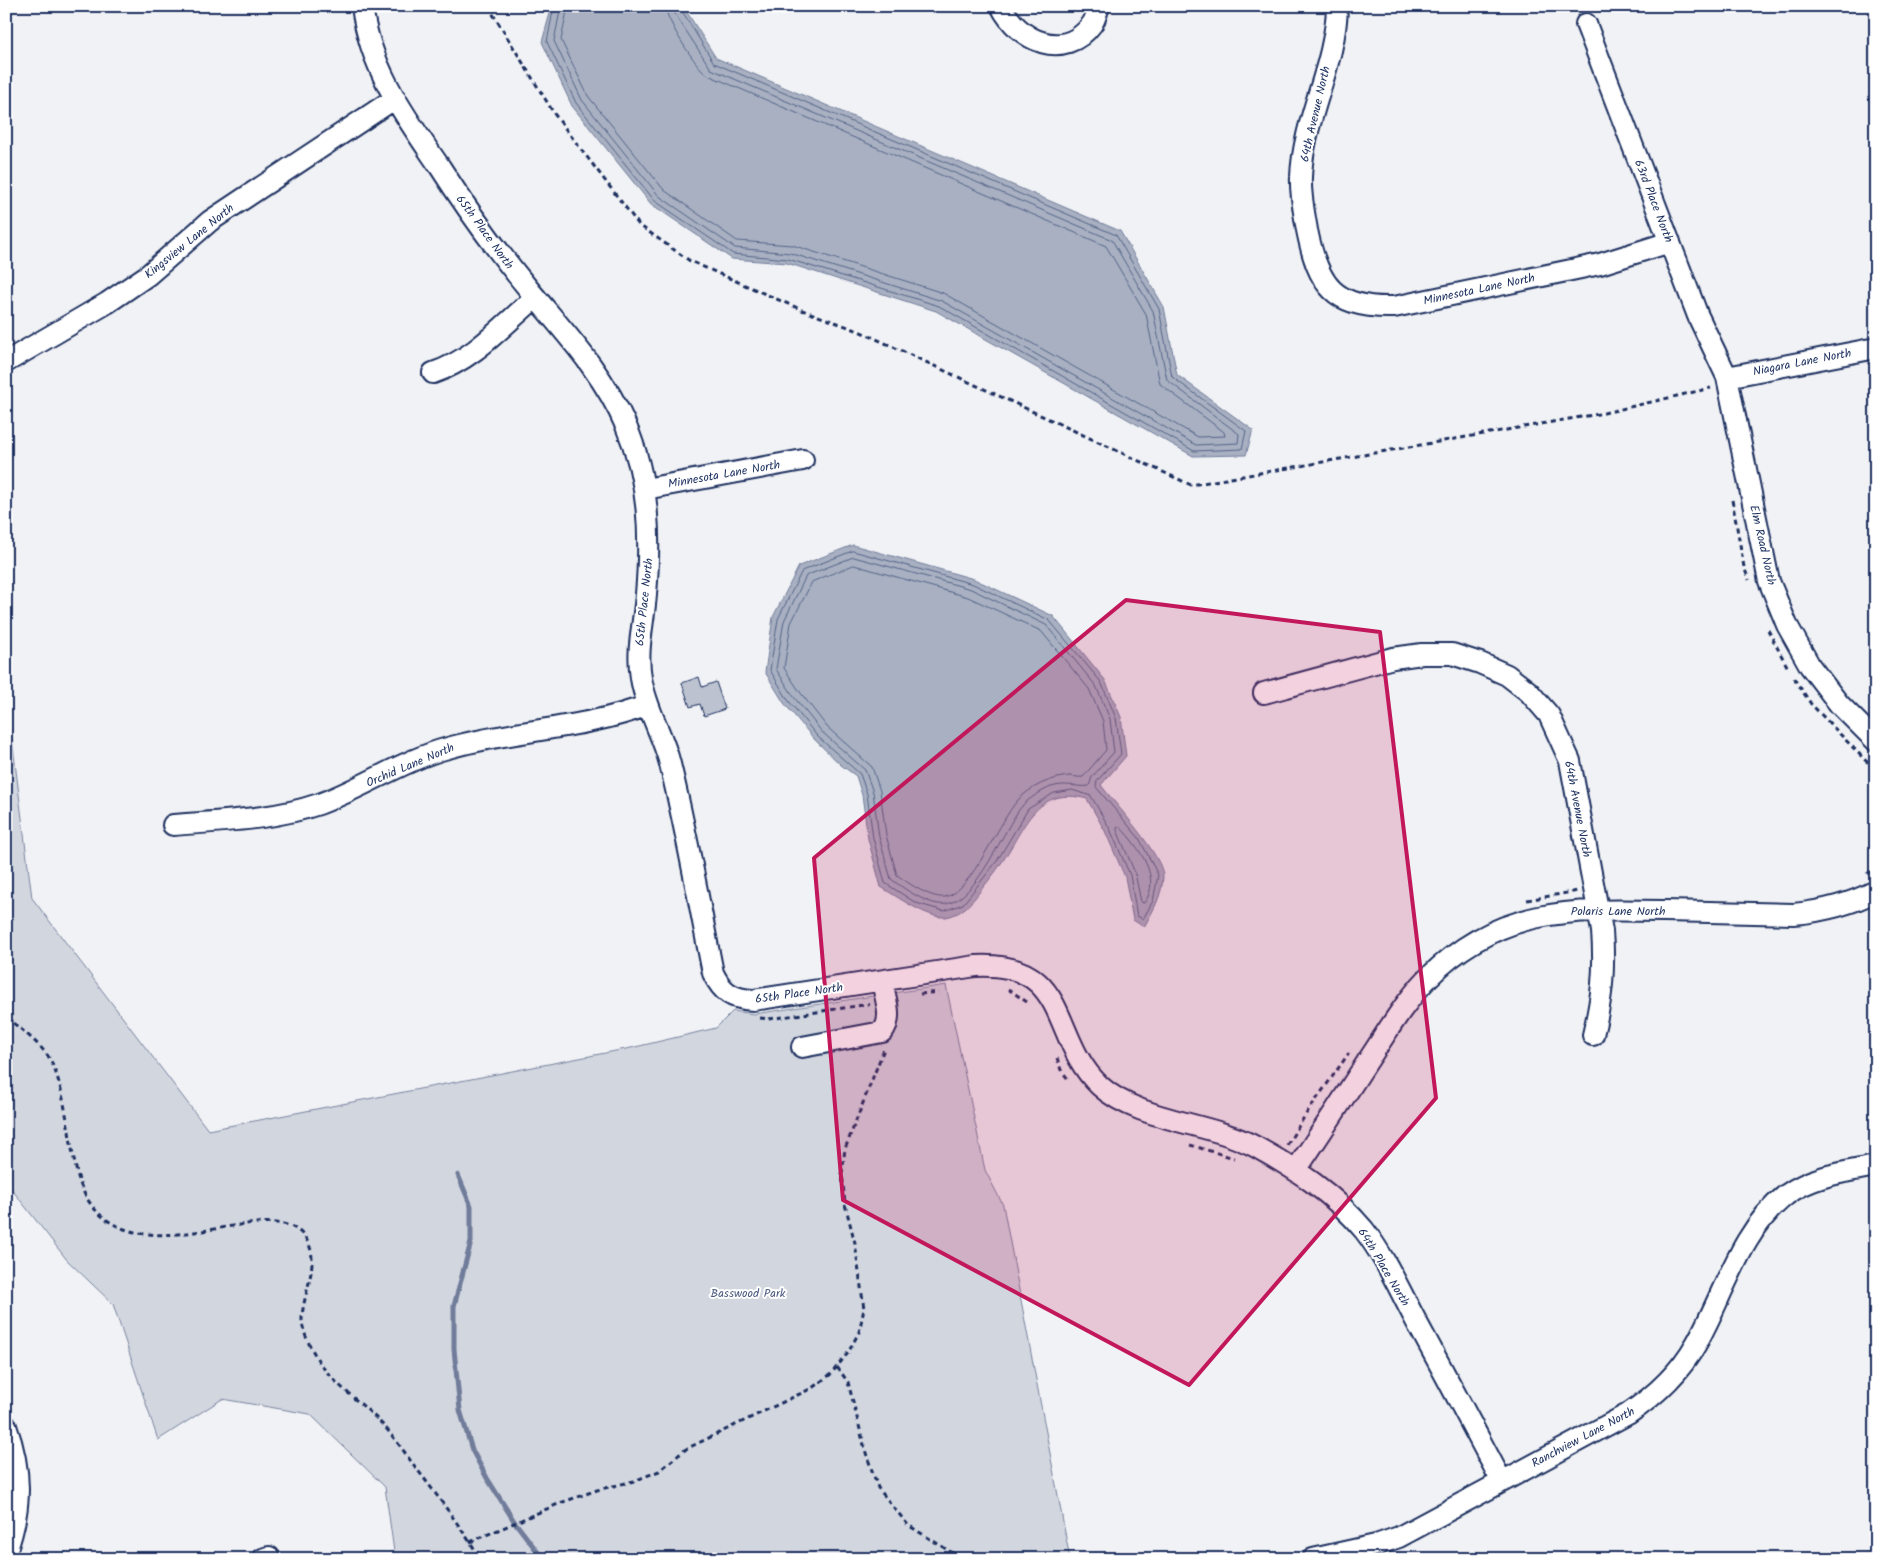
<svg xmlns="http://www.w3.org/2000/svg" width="1882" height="1565" viewBox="0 0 1882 1565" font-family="Kalam,sans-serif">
	<rect width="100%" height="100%" fill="#f1f2f5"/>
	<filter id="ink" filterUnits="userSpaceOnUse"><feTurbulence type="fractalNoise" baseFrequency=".02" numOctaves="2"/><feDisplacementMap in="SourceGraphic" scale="10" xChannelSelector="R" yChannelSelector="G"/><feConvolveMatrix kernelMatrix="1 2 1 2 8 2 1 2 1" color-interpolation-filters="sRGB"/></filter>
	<g filter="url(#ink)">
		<!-- green -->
		<path fill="#d2d6df" stroke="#76829e" d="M 6,691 L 32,898 L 208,1130 L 631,1048 L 716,1028 L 733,1011 L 754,1014 L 946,985 L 985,1170 L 1003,1205 L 1070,1559 L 395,1559 L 385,1487 L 310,1414 L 222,1399 L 158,1440 L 113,1304 L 67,1260 L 6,1182 Z"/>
		<!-- water -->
		<path fill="#a8b0c2" stroke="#707c9a" d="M 552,6 L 683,6 L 716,58 L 1120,231 L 1164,307 L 1177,375 L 1253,430 L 1246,455 L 1193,456 L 936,311 L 787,263 L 732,259 L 651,204 L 572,106 L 542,42 Z
			M 853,545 L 974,579 L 1053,616 L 1105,680 L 1121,717 L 1126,756 L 1101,785 C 1114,803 1164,856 1163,877 C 1162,896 1153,911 1144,927 L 1133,920 L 1125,877 L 1105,831 L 1087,799 C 1036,785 1025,828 1002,862 C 996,872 988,881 981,890 C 972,902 963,914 946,917 C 928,919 896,896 881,887 L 868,839 L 862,795 L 856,776 L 841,765 L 814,739 L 784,703 L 765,672 L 773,617 L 799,566 Z"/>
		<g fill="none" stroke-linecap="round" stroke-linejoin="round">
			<!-- shore -->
			<path stroke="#536386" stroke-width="1" d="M 554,6 L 547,42 L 576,103 L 655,201 L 733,254 L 788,259 L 939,306 L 1194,451 L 1242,449 L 1246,431 L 1172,377 L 1159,309 L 1116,235 L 714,63 L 679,6
				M 561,6 L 554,41 L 582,100 L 659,196 L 735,248 L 790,253 L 942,301 L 1196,445 L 1238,443 L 1239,434 L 1167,380 L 1153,311 L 1112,240 L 711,69 L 675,14 L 673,6
				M 568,6 L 561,40 L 588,96 L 664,190 L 737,241 L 792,245 L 943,293 L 1198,437 L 1225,436 L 1224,432 L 1160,384 L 1146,314 L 1106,246 L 708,75 C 696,68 666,20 665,6
				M 853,551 L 973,584 L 1049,620 L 1101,682 L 1116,718 L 1121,754 L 1097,781 L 1096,787 L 1139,838 L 1158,875 L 1153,901 L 1143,919 L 1137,916 L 1130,875 L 1110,829 L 1091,796 L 1072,790 L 1054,793 L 1028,809 L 997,861 L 963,904 L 944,911 L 916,903 L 885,883 L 873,838 L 867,794 L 860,774 L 817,736 L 788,700 L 770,670 L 778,619 L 802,571 Z
				M 854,557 L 971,589 L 1046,625 L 1096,686 L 1110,719 L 1114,752 L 1092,777 L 1089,786 C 1077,788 1068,782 1051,787 C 1043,790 1028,799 1022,806 C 1003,829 978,899 946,904 C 930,907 903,888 891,879 L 879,837 L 873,792 L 865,770 L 822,732 L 794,697 L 776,669 L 784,621 L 806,576 Z
				M 854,565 L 968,597 L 1041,631 L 1089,689 L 1103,721 L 1106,750 L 1083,777 C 1079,778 1074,776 1069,776 C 1050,778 1030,787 1018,800 C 1000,819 971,893 945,897 C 931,899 908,883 897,875 L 886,835 L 880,791 L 872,767 L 827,727 L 800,692 L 784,668 L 791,623 L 812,582 Z
				M 1118,827 L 1121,828 C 1138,846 1163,879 1144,903 L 1141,902 L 1135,873 L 1117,830 Z"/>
			<!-- stream -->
			<path stroke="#707c9a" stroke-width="5" d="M 458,1175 L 471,1206 L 471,1242 L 454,1306 L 454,1349 L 460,1410 L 472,1450 L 487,1478 L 514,1521 L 543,1559"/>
		</g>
		<!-- building -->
		<path fill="#bcc2d0" stroke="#1b2f5e" d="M 699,677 L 702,687 L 716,682 L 725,709 L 704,716 L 700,704 L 690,707 L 682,683 Z"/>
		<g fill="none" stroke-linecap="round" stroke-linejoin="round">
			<!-- minor casing -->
			<g stroke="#1b2f5e" stroke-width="24">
				<path id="minor" d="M 362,6 C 370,69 405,116 440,167 C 468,211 498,252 531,292 C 567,335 604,374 626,426 C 649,479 651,537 646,594 C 644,623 636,649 641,678 C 646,709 663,735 670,764 C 687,833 699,903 713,973 C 722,992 732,999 753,1000 L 976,966 C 1072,961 1049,1038 1100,1086 C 1138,1121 1210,1122 1256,1147 C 1296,1169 1334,1194 1364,1230 C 1385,1257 1400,1291 1416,1321 C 1445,1374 1473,1427 1501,1480
					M 1001,6 C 1019,41 1064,62 1092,24 C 1095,20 1097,12 1099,6
					M 1337,6 C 1336,65 1303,119 1301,177 C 1300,194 1304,212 1307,230 C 1318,285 1334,309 1394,307 L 1600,264 L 1670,242
					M 1586,24 L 1698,316 L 1727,377 L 1769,581 L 1787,625 L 1810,666 L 1839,704 L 1876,741
					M 6,362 L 107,303 L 148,275 L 210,221 L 394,99
					M 433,373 C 473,360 503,325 535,298
					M 1727,377 L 1876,348
					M 645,489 L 803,460
					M 1264,693 L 1393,658 L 1422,654 L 1452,654 L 1480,663 L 1507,675 L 1529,692 L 1549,715 L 1570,761 L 1602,931 C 1605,970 1602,998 1593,1035
					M 173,825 C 222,821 272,820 319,804 C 363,788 403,760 448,748 C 514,729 583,730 648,705
					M 802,1047 L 882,1032 C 894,1019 885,998 882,981
					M 1296,1170 C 1321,1133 1345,1096 1369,1059 C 1387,1032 1404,1003 1427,979 C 1497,907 1572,909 1665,911 C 1708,912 1751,913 1794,914 C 1824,911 1849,905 1876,891
					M 6,1426 C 22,1471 22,1507 6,1552
					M 263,1559 L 269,1557
					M 1313,1559 L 1376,1545 L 1399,1537 L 1628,1414 C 1656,1395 1679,1374 1696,1344 C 1724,1295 1740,1231 1786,1195 C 1812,1176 1845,1172 1876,1166"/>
			</g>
			<!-- path -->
			<path stroke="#1b2f5e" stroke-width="3" stroke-dasharray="5 4" stroke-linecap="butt" d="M 488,6 L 555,115 L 639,225 L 690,261 L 802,310 L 859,331 L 1191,485 L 1604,413 L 1711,388
				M 1732,500 L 1744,567 L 1749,580
				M 1768,630 L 1788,668
				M 1794,678 L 1811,704 L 1866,761 L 1876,767
				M 1867,874 L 1876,868
				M 1527,900 L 1578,891
				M 1008,989 L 1030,1004
				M 920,994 L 938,992
				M 6,1018 C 18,1026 45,1048 51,1061 C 64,1089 67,1124 73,1154 C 77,1174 80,1191 93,1207 C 148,1273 265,1195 302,1234 C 325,1258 301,1294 302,1322 C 303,1331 309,1345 314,1353 C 328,1381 359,1400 380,1422 C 392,1434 403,1450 413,1464 C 437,1495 460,1526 481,1559
				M 760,1018 L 769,1019 L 870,1004
				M 1057,1058 L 1061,1070 L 1068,1079
				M 1190,1145 L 1234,1158
				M 1287,1145 L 1306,1114 L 1349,1053
				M 837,1367 L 848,1382 L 866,1453 L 878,1488 L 908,1525 L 962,1559
				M 470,1542 L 563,1502 L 597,1490 L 634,1481 L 659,1471 L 686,1449 L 812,1388 L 831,1374 L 848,1353 L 859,1332 L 864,1309 L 855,1243 L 845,1204 L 842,1173 L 845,1149 L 884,1049"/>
			<!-- minor -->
			<use href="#minor" stroke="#fff" stroke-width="20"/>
		</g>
	</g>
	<!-- marked area -->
	<path fill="#c2185b" fill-opacity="0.2" stroke="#c2185b" stroke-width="4" stroke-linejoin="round" d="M 1126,600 L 1380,632 L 1436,1098 L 1189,1385 L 843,1200 L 814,858 Z"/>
	<g text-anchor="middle" stroke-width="4" stroke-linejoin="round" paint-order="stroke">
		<!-- street labels -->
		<g font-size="12" fill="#1b2f5e" stroke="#fff">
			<text transform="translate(1315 114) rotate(-77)" y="4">64th Avenue North</text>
			<text transform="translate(1654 201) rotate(69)" y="4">63rd Place North</text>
			<text transform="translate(485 232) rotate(54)" y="4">65th Place North</text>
			<text transform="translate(189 241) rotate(-39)" y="4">Kingsview Lane North</text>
			<text transform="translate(1479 289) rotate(-12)" y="4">Minnesota Lane North</text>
			<text transform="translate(1802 362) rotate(-11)" y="4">Niagara Lane North</text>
			<text transform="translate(724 474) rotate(-10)" y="4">Minnesota Lane North</text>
			<text transform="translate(1763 545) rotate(77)" y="4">Elm Road North</text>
			<text transform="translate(644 602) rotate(-84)" y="4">65th Place North</text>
			<text transform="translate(410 765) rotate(-23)" y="4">Orchid Lane North</text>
			<text transform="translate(1578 809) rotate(79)" y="4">64th Avenue North</text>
			<text x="1618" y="915">Polaris Lane North</text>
			<text transform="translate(799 993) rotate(-8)" y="4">65th Place North</text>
			<text transform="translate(1384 1267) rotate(59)" y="4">64th Place North</text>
			<text transform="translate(1583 1437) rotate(-28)" y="4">Ranchview Lane North</text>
		</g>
		<!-- park labels -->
		<g font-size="12" fill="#49597e" stroke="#fff">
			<text x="748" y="1297">Basswood Park</text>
		</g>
	</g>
	<!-- margin -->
	<rect width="1882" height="1565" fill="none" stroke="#fff" stroke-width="25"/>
	<rect x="12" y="12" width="1857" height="1540" fill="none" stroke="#1b2f5e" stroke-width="2" filter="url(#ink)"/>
</svg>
